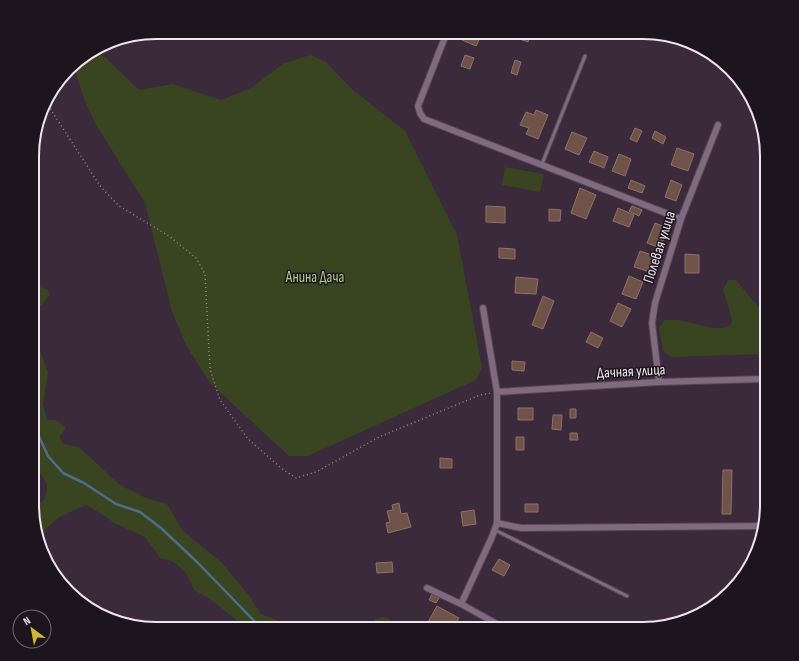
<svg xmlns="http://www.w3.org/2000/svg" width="799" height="661" viewBox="0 0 799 661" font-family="'Sofia Sans Condensed',sans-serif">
	<rect width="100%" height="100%" fill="#3b293c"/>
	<!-- green -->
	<path fill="#394421" d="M 95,50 L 106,58 L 139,90 L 173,84 L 221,100 L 251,88 L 284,63 L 310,55 L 325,61 L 353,90 L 405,131 L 457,235 L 482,367 L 476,380 L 308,456 L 289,456 L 211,384 L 187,347 L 172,312 L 145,203 L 96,125 L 84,99 L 74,67 L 76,62 Z
		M 505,167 L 544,174 L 540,192 L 502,185 Z
		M 728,280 L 736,280 L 767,317 L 767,354 L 671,357 L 663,351 L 659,328 L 664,320 C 668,320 673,320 677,320 C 692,321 717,334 731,325 C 733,315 726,301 723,290 Z
		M 38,286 L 48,290 L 50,295 C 45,301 41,308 33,309 L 33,288 Z
		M 33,337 L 38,346 L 48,372 L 43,405 L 47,420 L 55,420 L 66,427 L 60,437 L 63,444 L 79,447 L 120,485 L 144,497 L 167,504 L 183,531 L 221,562 L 248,594 L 261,614 L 277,620 L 286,629 L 243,629 L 234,618 L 210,599 L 194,590 L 186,573 L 174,562 L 160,558 L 145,537 L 114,523 L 105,516 L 86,505 L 59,517 L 46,529 L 39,539 L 32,514 L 32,508 L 44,500 L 47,491 L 47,484 L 37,468 L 32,457 Z
		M 383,617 L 390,619 L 395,624 L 414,629 L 372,629 L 374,619 Z"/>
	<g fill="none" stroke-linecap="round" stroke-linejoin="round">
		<!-- stream -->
		<path stroke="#4e6d89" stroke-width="2.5" d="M 33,370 L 34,407 L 37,432 L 48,456 L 63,473 L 84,483 L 116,504 L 140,512 L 161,528 L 197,562 L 262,629"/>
	</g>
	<!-- building -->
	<path fill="#6f5348" stroke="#8f7166" d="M 466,32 L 473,32 L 481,36 L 476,46 L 462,40 Z
		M 525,32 L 532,32 L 528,42 L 522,40 Z
		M 465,55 L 474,58 L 470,69 L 461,66 Z
		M 515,60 L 521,62 L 517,75 L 511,73 Z
		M 536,110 L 548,115 L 538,139 L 526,134 L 529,128 L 520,125 L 526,112 L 534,115 Z
		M 635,128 L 642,131 L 637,142 L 630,139 Z
		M 655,131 L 666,137 L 663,144 L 652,138 Z
		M 572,132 L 587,138 L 579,155 L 565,149 Z
		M 677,148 L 694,154 L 688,171 L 671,165 Z
		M 594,151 L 608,157 L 604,168 L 589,162 Z
		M 619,154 L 631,159 L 625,176 L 612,171 Z
		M 631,180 L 645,186 L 642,193 L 628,188 Z
		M 671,180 L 682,185 L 676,201 L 665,197 Z
		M 580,188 L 596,195 L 586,219 L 571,213 Z
		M 486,206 L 505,207 L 505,223 L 486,222 Z
		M 632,206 L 642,210 L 639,216 L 629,211 Z
		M 618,208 L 634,215 L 629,227 L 613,221 Z
		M 549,209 L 561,210 L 560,221 L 549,221 Z
		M 655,223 L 668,228 L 660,248 L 647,243 Z
		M 499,248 L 515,249 L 515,259 L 499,258 Z
		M 640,251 L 655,256 L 650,272 L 634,267 Z
		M 685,254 L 699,255 L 699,273 L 685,273 Z
		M 629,276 L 643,282 L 636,299 L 622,294 Z
		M 516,277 L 538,279 L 536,294 L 515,293 Z
		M 543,296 L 554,301 L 543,329 L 532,325 Z
		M 618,303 L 631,309 L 622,327 L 610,321 Z
		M 591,332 L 603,338 L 598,348 L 586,342 Z
		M 512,361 L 525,362 L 524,371 L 512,370 Z
		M 518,408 L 533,408 L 533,420 L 518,420 Z
		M 570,409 L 576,409 L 576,418 L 570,418 Z
		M 553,415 L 562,415 L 561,430 L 552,429 Z
		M 570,433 L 577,433 L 578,440 L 570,440 Z
		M 516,437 L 524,437 L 524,450 L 516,450 Z
		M 440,458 L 452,459 L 452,468 L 440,468 Z
		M 723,470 L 732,470 L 731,514 L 722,514 Z
		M 399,503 L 401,514 L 407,513 L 411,527 L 388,533 L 386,523 L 390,522 L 387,511 L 393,510 L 392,505 Z
		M 525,504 L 538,504 L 538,512 L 525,512 Z
		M 474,510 L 476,524 L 463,526 L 461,512 Z
		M 499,559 L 510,565 L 504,576 L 492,570 Z
		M 392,562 L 393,572 L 377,573 L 376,563 Z
		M 432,594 L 439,598 L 436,603 L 429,600 Z
		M 437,606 L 459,618 L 453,629 L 449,629 L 440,624 L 438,629 L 435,629 L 427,624 Z"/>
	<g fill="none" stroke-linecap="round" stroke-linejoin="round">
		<!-- service casing -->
		<g stroke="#534453" stroke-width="5">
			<path id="service" d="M 542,164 L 585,56
				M 495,530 L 627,596"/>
		</g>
		<!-- minor casing -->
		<g stroke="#534453" stroke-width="8">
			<path id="minor" d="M 447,32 L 418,106 L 420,113 L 424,119 L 681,219
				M 659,382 L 652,323 L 655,303 L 681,219 L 718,125
				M 497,392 L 659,382 L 767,379
				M 497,523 L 521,528 L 764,526
				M 427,588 L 461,604 L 506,629
				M 461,604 L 492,537 L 497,523 L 497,392 L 483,308"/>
		</g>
		<!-- path -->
		<path stroke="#958695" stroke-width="1.5" stroke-dasharray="1 3" stroke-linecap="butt" d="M 46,102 L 100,186 L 119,206 L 169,236 L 196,258 L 205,274 L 210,369 L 220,400 L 248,439 L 281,468 L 296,478 L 316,472 L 379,437 L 480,395 L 491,393"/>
		<!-- service -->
		<use href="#service" stroke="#7f6a7f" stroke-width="3"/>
		<!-- minor -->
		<use href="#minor" stroke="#7f6a7f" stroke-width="6"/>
	</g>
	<g text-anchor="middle" stroke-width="3" stroke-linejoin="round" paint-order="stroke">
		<!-- street labels -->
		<g font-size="15" fill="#f0e4f0" stroke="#1d151d">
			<text transform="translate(659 247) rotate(-72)" y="5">Полевая улица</text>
			<text transform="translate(631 371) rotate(-3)" y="5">Дачная улица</text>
		</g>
		<!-- park labels -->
		<g font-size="15" fill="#b2c889" stroke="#1d151d">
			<text x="315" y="282">Анина Дача</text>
		</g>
	</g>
	<!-- crop -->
	<path d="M0 0H799V661H0ZM156 39H643A117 117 0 0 1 760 156V505A117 117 0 0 1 643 622H156A117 117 0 0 1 39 505V156A117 117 0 0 1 156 39Z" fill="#1d151d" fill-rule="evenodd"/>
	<path fill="none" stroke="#f0e4f0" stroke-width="2" d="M156 39H643A117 117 0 0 1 760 156V505A117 117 0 0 1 643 622H156A117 117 0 0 1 39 505V156A117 117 0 0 1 156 39Z"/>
	<!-- north arrow -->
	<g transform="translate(32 629) rotate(328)"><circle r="19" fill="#1d151d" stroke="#716871"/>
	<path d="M0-3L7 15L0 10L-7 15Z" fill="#d0b836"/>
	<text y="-6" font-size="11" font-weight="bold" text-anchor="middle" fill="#f0e4f0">N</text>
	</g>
</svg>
